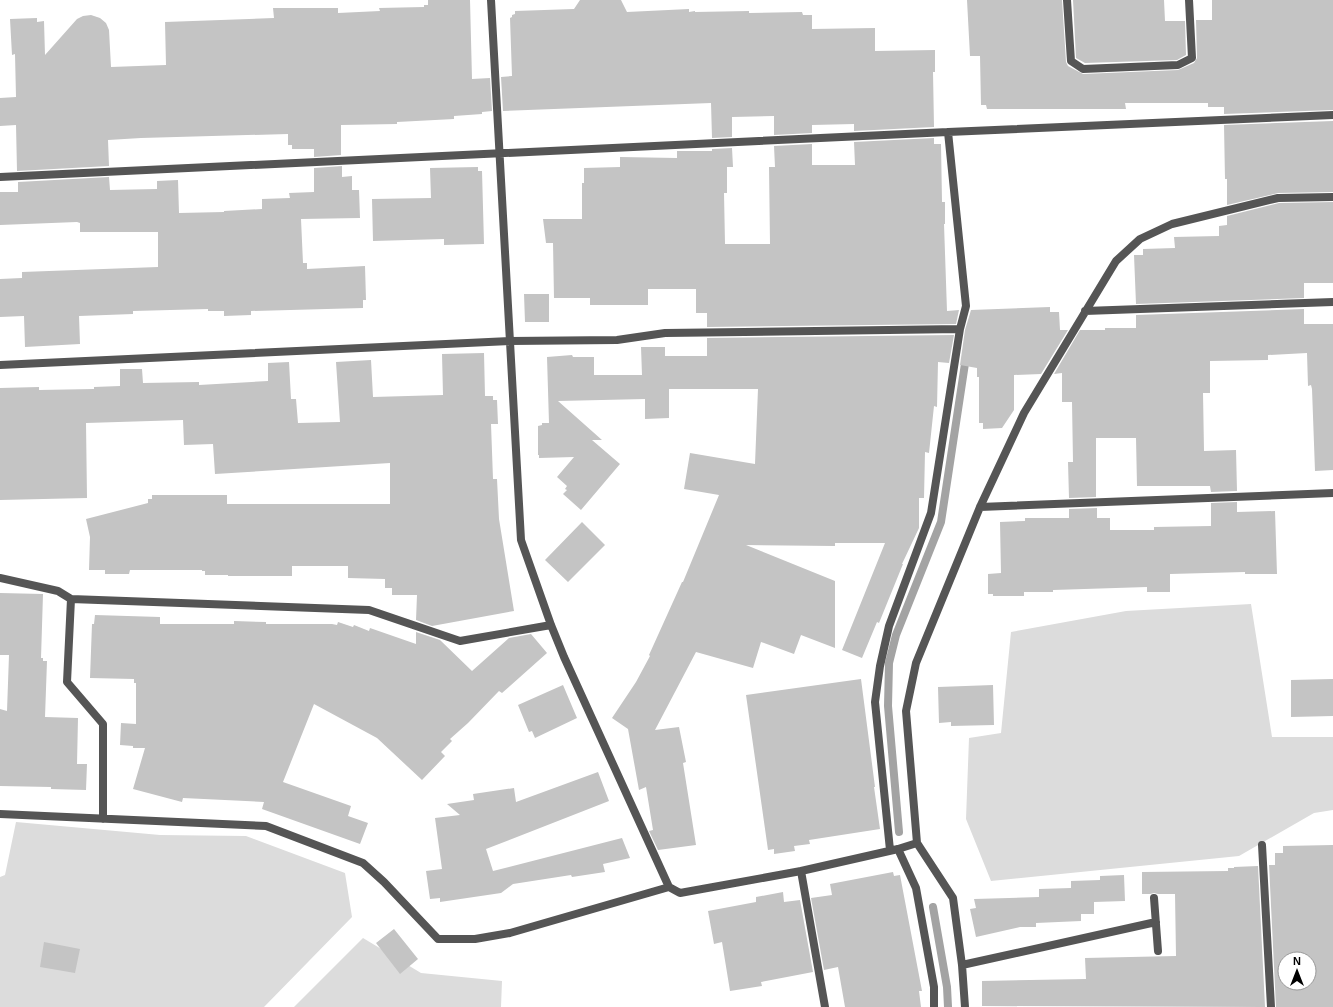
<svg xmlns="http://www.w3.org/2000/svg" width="1333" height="1007" viewBox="0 0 1333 1007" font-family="Arial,sans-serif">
	<rect width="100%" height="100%" fill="#fff"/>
	<!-- green -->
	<path fill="#dcdcdc" d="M 1251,604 L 1272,737 L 1333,737 L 1333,810 L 1314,813 L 1239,856 L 991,881 L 966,819 L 969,738 L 1001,733 L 1011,632 L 1126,611 Z
		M 16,822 L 160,835 L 246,836 L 345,873 L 352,917 L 264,1007 L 0,1007 L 0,877 L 5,875 Z
		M 363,938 L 421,973 L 502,981 L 501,1007 L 294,1007 Z"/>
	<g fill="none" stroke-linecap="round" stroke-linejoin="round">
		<!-- stream -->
		<path stroke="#a3a3a3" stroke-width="8" d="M 899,832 L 888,706 L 889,663 L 896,635 L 941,522 L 966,357
			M 933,907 L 947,987 L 948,1007"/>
	</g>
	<!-- building -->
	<path fill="#c4c4c4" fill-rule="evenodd" d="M 428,0 L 470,0 L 472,79 L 490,78 L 492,111 L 482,112 L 482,114 L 454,116 L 454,119 L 397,122 L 397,124 L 341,125 L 341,155 L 314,157 L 314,149 L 292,149 L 292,145 L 288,145 L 288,134 L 141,138 L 108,140 L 109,166 L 17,171 L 16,125 L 0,126 L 0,98 L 16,97 L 15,54 L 12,55 L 10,19 L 37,18 L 37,22 L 44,21 L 45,55 L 77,19 L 83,16 L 91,15 L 100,18 L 106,23 L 109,30 L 111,67 L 166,65 L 165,22 L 274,18 L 273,8 L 338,8 L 338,13 L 380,11 L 379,8 L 424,7 L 424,5 L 428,5 Z
		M 580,0 L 621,0 L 627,12 L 689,9 L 689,12 L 695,11 L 695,12 L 749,11 L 749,13 L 802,12 L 803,15 L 812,15 L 812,29 L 875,28 L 875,51 L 935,50 L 935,72 L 933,72 L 934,127 L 854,131 L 854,124 L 812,125 L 812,133 L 774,135 L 774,116 L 732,117 L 732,137 L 712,138 L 711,103 L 503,111 L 501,77 L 512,76 L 510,18 L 512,17 L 512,15 L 515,14 L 515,11 L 574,9 Z
		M 967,0 L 1062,0 L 1066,62 L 1068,66 L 1083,74 L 1178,70 L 1194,63 L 1197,58 L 1196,20 L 1212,20 L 1212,0 L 1333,0 L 1333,110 L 1224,114 L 1224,107 L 1208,107 L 1208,103 L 1125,103 L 1126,109 L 987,109 L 986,105 L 981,105 L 980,56 L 970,56 Z
		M 1073,0 L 1164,0 L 1165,21 L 1185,21 L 1186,55 L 1177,60 L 1085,63 L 1076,58 Z
		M 1333,121 L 1333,192 L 1278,193 L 1227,205 L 1227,179 L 1225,179 L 1224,125 Z
		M 934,138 L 934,144 L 941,144 L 942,202 L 945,202 L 945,224 L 944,224 L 947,311 L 959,310 L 956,324 L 707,327 L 707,313 L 696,313 L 696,289 L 648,289 L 648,305 L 590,305 L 590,298 L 554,298 L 553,243 L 546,243 L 543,219 L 582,219 L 582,183 L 584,183 L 584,168 L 620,167 L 620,157 L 677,158 L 677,151 L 712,151 L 712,149 L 732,148 L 733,167 L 727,167 L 727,193 L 724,193 L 725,244 L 770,244 L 769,167 L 775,167 L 774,146 L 812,144 L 812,165 L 855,165 L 854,142 Z
		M 342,166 L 342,177 L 352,176 L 352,190 L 359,190 L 360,218 L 301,219 L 303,263 L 307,263 L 307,269 L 365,266 L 366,300 L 363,300 L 363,308 L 251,311 L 251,315 L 224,316 L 224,311 L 208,311 L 208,309 L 133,311 L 133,314 L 79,316 L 80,344 L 25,347 L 24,316 L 0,317 L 0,279 L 22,278 L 22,272 L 158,267 L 158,232 L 80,232 L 80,223 L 77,222 L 0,225 L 0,192 L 18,192 L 18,182 L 109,177 L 110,190 L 157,189 L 157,181 L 178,180 L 179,213 L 224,212 L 224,211 L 262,209 L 262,199 L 290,198 L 289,193 L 314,192 L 314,168 Z
		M 478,167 L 478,171 L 482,171 L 484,244 L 444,245 L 444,239 L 373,241 L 372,199 L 431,198 L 430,168 Z
		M 1333,202 L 1333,283 L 1304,283 L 1304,298 L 1136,304 L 1134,255 L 1143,255 L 1143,249 L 1175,248 L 1174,237 L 1219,236 L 1219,226 L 1227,225 L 1227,216 L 1279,203 Z
		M 524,294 L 549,294 L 549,322 L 525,322 Z
		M 1050,307 L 1050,312 L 1059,312 L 1060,330 L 1068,330 L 1041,374 L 1014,375 L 1014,410 L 1002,428 L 983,429 L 983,423 L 979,423 L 979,377 L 977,377 L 977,368 L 960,365 L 965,330 L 971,310 Z
		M 1304,309 L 1304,324 L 1333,324 L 1333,470 L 1315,471 L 1312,389 L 1311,385 L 1308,386 L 1307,353 L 1268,355 L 1268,360 L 1210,361 L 1210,393 L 1203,393 L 1204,451 L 1236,450 L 1237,491 L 1211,492 L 1210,486 L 1137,486 L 1136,438 L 1096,438 L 1096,497 L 1069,498 L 1068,462 L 1073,462 L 1072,402 L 1062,402 L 1062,373 L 1054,374 L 1080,330 L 1105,330 L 1105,328 L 1136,328 L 1136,315 Z
		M 954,335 L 949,363 L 938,362 L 937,407 L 934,406 L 929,453 L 925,452 L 924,498 L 919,498 L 919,528 L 902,564 L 903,564 L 879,623 L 877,622 L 862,658 L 842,650 L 885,543 L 835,543 L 835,546 L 746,545 L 835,581 L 835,648 L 801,635 L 794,654 L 761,642 L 753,668 L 696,652 L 655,730 L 679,727 L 686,762 L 683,763 L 696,845 L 658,850 L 649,831 L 653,830 L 646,787 L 639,790 L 628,729 L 612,718 L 636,682 L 650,656 L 649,655 L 682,582 L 683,582 L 719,495 L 684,489 L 690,453 L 755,464 L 758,389 L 669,389 L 669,418 L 645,419 L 645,399 L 558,401 L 602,440 L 592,440 L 620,464 L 581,510 L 563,494 L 567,490 L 565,489 L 567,486 L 557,477 L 574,457 L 539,458 L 539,455 L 538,455 L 538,426 L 542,425 L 542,423 L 549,423 L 547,357 L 572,355 L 573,357 L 594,357 L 594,375 L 642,375 L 641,347 L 665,347 L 665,356 L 707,356 L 707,338 Z
		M 484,353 L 485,396 L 493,396 L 493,400 L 497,400 L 498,424 L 491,424 L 493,479 L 497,479 L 499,519 L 514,611 L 432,626 L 416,620 L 417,595 L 392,595 L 392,588 L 385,588 L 385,579 L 348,578 L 348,566 L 292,566 L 292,576 L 228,576 L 228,575 L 205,575 L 205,571 L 202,571 L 202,570 L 130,570 L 129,574 L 105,574 L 105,570 L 89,570 L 90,537 L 86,519 L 148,503 L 148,499 L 152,499 L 152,495 L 227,495 L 227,504 L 390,504 L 390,463 L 215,474 L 213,444 L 184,445 L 183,420 L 86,423 L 87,498 L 0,500 L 0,388 L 39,387 L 39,390 L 94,389 L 94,387 L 120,386 L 120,369 L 142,369 L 143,383 L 199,382 L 199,385 L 268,381 L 268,363 L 289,362 L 291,399 L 296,399 L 298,423 L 340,422 L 336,362 L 371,360 L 373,397 L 443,395 L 442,354 Z
		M 1237,502 L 1237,512 L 1275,511 L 1277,574 L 1245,574 L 1245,572 L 1170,574 L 1170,592 L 1147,592 L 1147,587 L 1053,590 L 1053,592 L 1024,592 L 1024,596 L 993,596 L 993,594 L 988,594 L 988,574 L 1001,573 L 1000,522 L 1025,521 L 1025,518 L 1069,518 L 1069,509 L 1097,508 L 1097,518 L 1110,518 L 1110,530 L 1154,530 L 1154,527 L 1211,526 L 1211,503 Z
		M 582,522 L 605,545 L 568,582 L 545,560 Z
		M 0,593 L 43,594 L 41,658 L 43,658 L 43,661 L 47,661 L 45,717 L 78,718 L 77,764 L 87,764 L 86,790 L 51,789 L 51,787 L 0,786 L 0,709 L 7,711 L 9,655 L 0,655 Z
		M 95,615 L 160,617 L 160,624 L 234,624 L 234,621 L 266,622 L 266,624 L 332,624 L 337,625 L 338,622 L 353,627 L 354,625 L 369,631 L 370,628 L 416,644 L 416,632 L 440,640 L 472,671 L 509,638 L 531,634 L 547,653 L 502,693 L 499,691 L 468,723 L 450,739 L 452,741 L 441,752 L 445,756 L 422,780 L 377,738 L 314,704 L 283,782 L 351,806 L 348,816 L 368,823 L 360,844 L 262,809 L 264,802 L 183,798 L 182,802 L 133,789 L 145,748 L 133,748 L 133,746 L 120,745 L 121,723 L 136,724 L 136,683 L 134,683 L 134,679 L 90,678 L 92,624 L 94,624 Z
		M 861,679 L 875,787 L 874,787 L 880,829 L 809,840 L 810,844 L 794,846 L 795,851 L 774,854 L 774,849 L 768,850 L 746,695 Z
		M 1333,679 L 1333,716 L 1291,717 L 1291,680 Z
		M 563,685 L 577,718 L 535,738 L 532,731 L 529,732 L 518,705 Z
		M 993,685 L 994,725 L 951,726 L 951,722 L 939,723 L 938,687 Z
		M 598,772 L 609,801 L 486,849 L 493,871 L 622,838 L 630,858 L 603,864 L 605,872 L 572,877 L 571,875 L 513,884 L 501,893 L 440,902 L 440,898 L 430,899 L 426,871 L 442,869 L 435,818 L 460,815 L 447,804 L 474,800 L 473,794 L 514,788 L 516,802 Z
		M 1333,845 L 1333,1007 L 1276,1007 L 1269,865 L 1275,865 L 1275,853 L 1283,853 L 1283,846 ZM 1285,959 L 1309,959 L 1309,983 L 1285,983 Z
		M 1258,866 L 1265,1007 L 982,1006 L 982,981 L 1086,979 L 1085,958 L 1176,956 L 1175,894 L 1158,894 L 1154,893 L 1150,894 L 1142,894 L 1142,872 L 1228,871 L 1228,868 L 1234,868 L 1234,867 Z
		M 893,872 L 894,876 L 900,875 L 922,991 L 919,991 L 921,1007 L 845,1007 L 838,967 L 824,970 L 811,898 L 832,895 L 830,884 Z
		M 1124,875 L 1125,901 L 1094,902 L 1094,914 L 1081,914 L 1081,921 L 1036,923 L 1036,927 L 1020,927 L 976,937 L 970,909 L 976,908 L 974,899 L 1039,897 L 1039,889 L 1071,888 L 1071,881 L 1100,880 L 1100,876 Z
		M 783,892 L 784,902 L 800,900 L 813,972 L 761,982 L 762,986 L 730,991 L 722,942 L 714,944 L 708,911 L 756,902 L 756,897 Z
		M 394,929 L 418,959 L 400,974 L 376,943 Z
		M 44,942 L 80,949 L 75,973 L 40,967 Z"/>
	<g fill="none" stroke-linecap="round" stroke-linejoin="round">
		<!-- street -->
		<path stroke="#555" stroke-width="8" d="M 491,0 L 521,540 L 551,625 L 564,657 L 669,887 L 680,893 L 801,871 L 825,1007
			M 1067,0 L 1071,61 L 1083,69 L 1178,65 L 1192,58 L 1189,0
			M 0,177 L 948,132
			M 1085,311 L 1333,302
			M 0,365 L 510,341 L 617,340 L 665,333 L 960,329
			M 980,507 L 1333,493
			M 0,578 L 58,591 L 71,599 L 369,610 L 460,641 L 551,625
			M 71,599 L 67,682 L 103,724 L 103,819
			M 0,814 L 266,826 L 363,863 L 384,882 L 438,939 L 475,939 L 510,933 L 669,887
			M 917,843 L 906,711 L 916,663 L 980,507 L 1024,413 L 1116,261 L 1140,239 L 1172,224 L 1278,198 L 1333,197
			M 1262,845 L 1271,1007
			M 898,849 L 916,888 L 934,987 L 934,1007
			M 890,850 L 875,702 L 880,666 L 889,626 L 931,513 L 960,329 L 966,306 L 948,132 L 1333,115
			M 801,871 L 898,849 L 917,843 L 953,898 L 962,965 L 965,1007
			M 1154,898 L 1158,951
			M 962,965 L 1156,922"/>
	</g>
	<!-- north arrow -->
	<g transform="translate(1297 971)"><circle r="19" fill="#ffffff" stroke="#999999"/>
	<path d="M0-3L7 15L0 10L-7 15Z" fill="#000000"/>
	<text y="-6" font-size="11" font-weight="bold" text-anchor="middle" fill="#000000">N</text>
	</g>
</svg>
